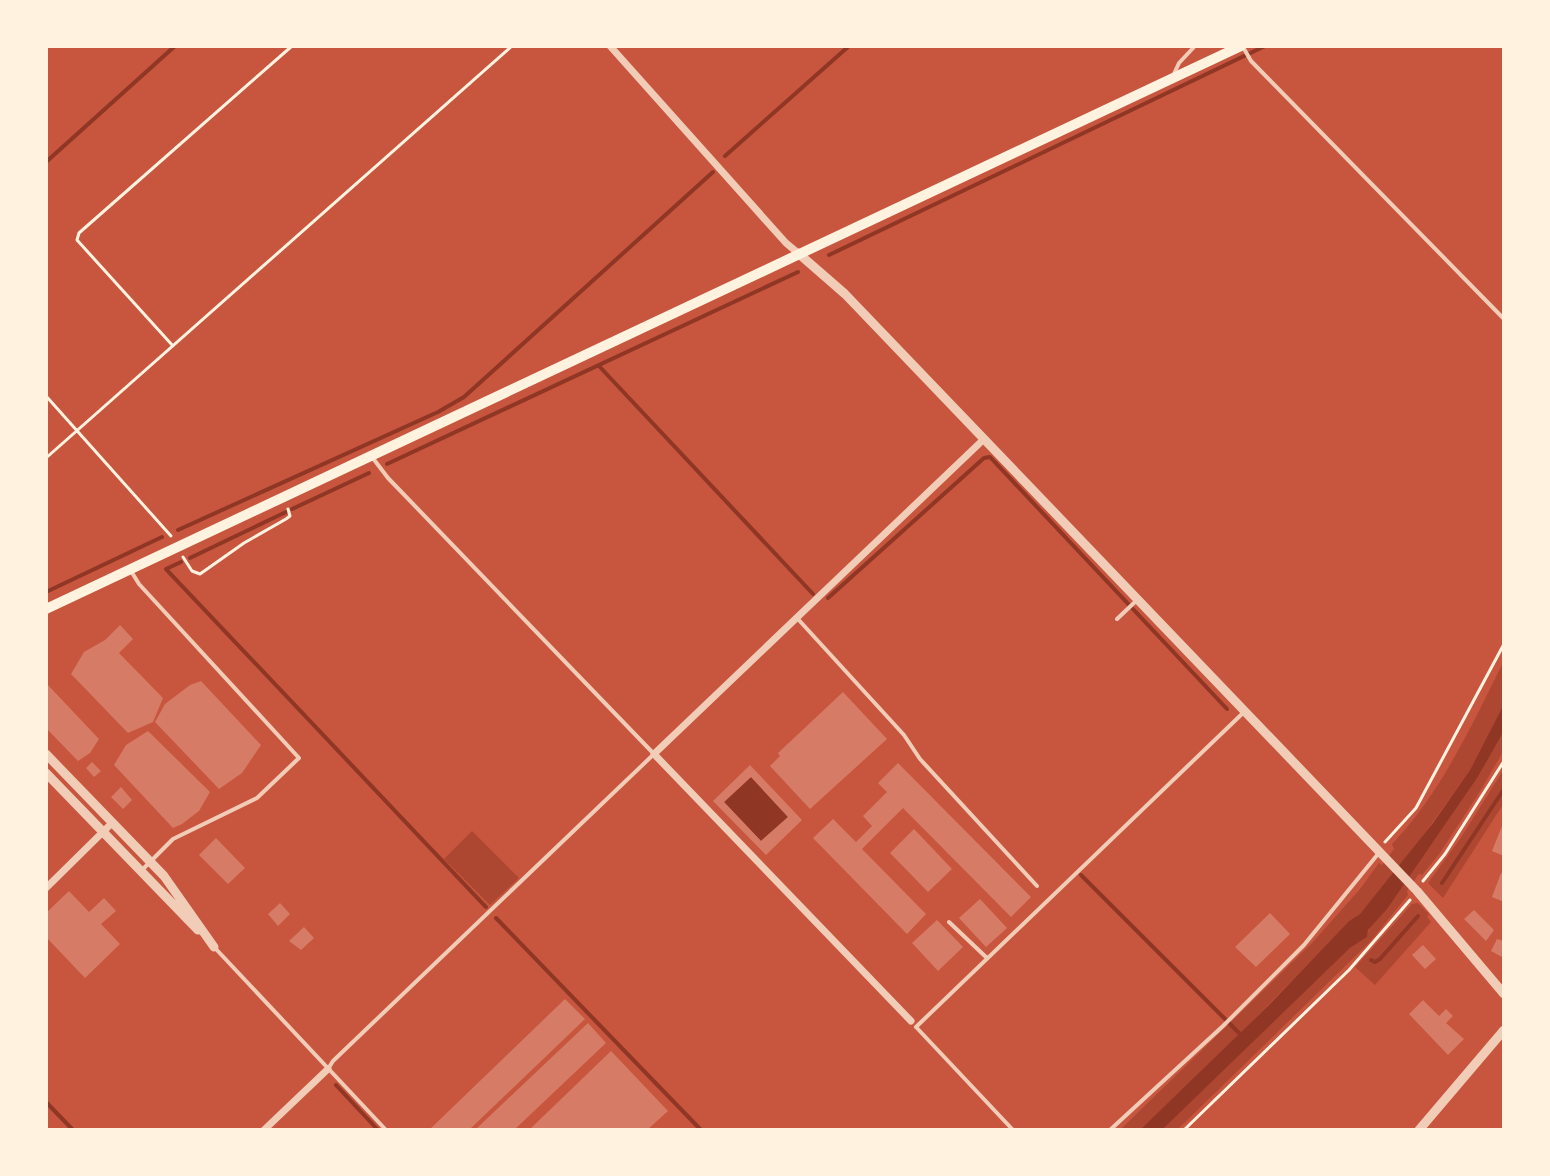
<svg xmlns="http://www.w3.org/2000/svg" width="1550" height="1176" viewBox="0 0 1550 1176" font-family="Lato,sans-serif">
	<rect width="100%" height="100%" fill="#c8553d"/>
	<!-- green -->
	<path fill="#ae4732" d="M 1504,661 L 1504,704 L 1470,770 L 1402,865 L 1360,914 L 1349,921 C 1281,993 1212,1063 1140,1130 L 1120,1130 L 1312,943 L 1360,889 L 1379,863 L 1382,865 L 1394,849 L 1392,844 C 1442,792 1472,724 1504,661 Z
		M 1504,731 L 1504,750 L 1479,793 L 1440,853 L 1422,875 L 1419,874 L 1407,891 L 1408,895 L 1371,941 L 1177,1130 L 1162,1130 L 1350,948 L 1367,937 C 1368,924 1383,913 1391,902 C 1430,846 1470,791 1504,731 Z
		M 1504,769 L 1504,803 L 1443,898 L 1428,883 L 1460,839 Z
		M 472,831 L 519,878 L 490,905 L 444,859 Z
		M 1418,903 L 1429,914 L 1427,917 L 1431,922 L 1375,985 L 1355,967 L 1412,904 Z"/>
	<!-- water -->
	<path fill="#8f3625" d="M 1504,704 L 1504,731 L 1477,778 L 1387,909 L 1368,930 L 1367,937 L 1350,948 L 1162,1130 L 1140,1130 L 1270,1004 L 1349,921 L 1360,914 L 1433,823 L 1470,770 Z
		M 751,777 L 788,817 L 761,841 L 724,802 Z"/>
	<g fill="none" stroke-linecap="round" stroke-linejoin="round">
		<!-- stream -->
		<path stroke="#8f3625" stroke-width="4" d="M 725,156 L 849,46
			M 46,162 L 175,46
			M 829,255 L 1265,46
			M 599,366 L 813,594
			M 387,464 L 798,272
			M 292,509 L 369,473
			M 178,530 L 438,412 L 464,397 L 713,172
			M 190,558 L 286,512
			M 181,562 L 166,569 L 486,907
			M 46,592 L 162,537
			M 828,598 L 984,458 L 990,457 L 1227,709
			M 1081,875 L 1243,1037
			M 1442,883 L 1504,789
			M 496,918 L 701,1130
			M 1371,960 L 1375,962 L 1380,959 L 1418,916
			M 336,1085 L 378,1130
			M 46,1102 L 73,1130"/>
	</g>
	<!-- building -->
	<path fill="#d67c66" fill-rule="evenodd" d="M 120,625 L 133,639 L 119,653 L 163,698 L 153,722 L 128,733 L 71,674 L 84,652 L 105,640 Z
		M 201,681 L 261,745 L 242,773 L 219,789 L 155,722 L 165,704 L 190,685 Z
		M 46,683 L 99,739 L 90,753 L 78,761 L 46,728 Z
		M 843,692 L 887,739 L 810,809 L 770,766 L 780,756 L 778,753 Z
		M 148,731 L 210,792 L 199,811 L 182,824 L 173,828 L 114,765 L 126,745 Z
		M 92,762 L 101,771 L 94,777 L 86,768 Z
		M 898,763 L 1031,897 L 1011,917 L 903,808 L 862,849 L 926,914 L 907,934 L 813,838 L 833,819 L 856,842 L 872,826 L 863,816 L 887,792 L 878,783 Z
		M 750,765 L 802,820 L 766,855 L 713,801 ZM 751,777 L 788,817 L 761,841 L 724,802 Z
		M 121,787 L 132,800 L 123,809 L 111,797 Z
		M 1504,821 L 1504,856 L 1492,851 Z
		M 914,829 L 952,869 L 928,892 L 890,853 Z
		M 216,838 L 245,868 L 228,884 L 199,855 Z
		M 1501,873 L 1504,874 L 1504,902 L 1492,897 Z
		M 69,891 L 89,912 L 104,898 L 116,911 L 101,924 L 120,944 L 85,978 L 46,937 L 46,913 Z
		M 980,899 L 1007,928 L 986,947 L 959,918 Z
		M 280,903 L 290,914 L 278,926 L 268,914 Z
		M 1474,910 L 1494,930 L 1486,941 L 1464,919 Z
		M 1270,913 L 1290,934 L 1256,967 L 1235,947 Z
		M 937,920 L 963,947 L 938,971 L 912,943 Z
		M 304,927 L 314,938 L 301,950 L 289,941 Z
		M 1497,939 L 1504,941 L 1504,958 L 1491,951 Z
		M 1423,945 L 1436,959 L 1425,969 L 1412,955 Z
		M 565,999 L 585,1019 L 469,1130 L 429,1130 Z
		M 1423,1000 L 1439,1016 L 1446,1009 L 1453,1016 L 1446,1023 L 1464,1039 L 1448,1055 L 1409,1014 Z
		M 588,1023 L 606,1043 L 514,1130 L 475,1130 Z
		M 611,1051 L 668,1111 L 647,1130 L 529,1130 Z"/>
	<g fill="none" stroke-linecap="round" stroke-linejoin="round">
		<!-- path -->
		<path stroke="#fff3e0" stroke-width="3" d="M 173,346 L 77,240 L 79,233 L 292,46
			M 46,396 L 171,536
			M 46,458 L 512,46
			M 183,557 L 192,571 L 200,574 L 244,543 L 286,519 L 290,516 L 288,509
			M 1385,842 L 1416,808 L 1504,644
			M 1423,881 L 1445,854 L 1504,761
			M 1184,1130 L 1349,970 L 1410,900"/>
		<!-- service -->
		<path stroke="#f1ccb7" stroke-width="4" d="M 1243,47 L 1251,61 L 1504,319
			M 1173,76 L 1179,63 L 1195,46
			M 131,571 L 139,584 L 299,758 L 257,798 L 173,839 L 142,870
			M 797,618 L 904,735 L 920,759 L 1037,886
			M 1117,619 L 1136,601
			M 949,922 L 987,958
			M 215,948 L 386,1130
			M 916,1027 L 1244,712
			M 916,1027 L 1013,1130
			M 328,1069 L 333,1061 L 654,754 L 388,478 L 372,457
			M 1110,1130 L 1223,1026 L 1304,945 L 1378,854"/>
		<!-- minor -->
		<path stroke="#f1ccb7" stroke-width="7" d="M 610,46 L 786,243 L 798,253
			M 46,888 L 112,823
			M 911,1021 L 654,754 L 984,439
			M 264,1130 L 328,1069"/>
		<!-- tertiary -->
		<path stroke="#f1ccb7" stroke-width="9" d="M 798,253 L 845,294 L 1417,891 L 1504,994
			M 46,754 L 164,876 L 214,947
			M 46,773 L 198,930
			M 1419,1130 L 1504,1030"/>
		<!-- secondary -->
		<path stroke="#fff3e0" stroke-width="10" d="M 46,609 L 1241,46"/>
	</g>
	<!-- border -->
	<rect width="1550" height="1176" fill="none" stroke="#fff3e0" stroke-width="96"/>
</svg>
